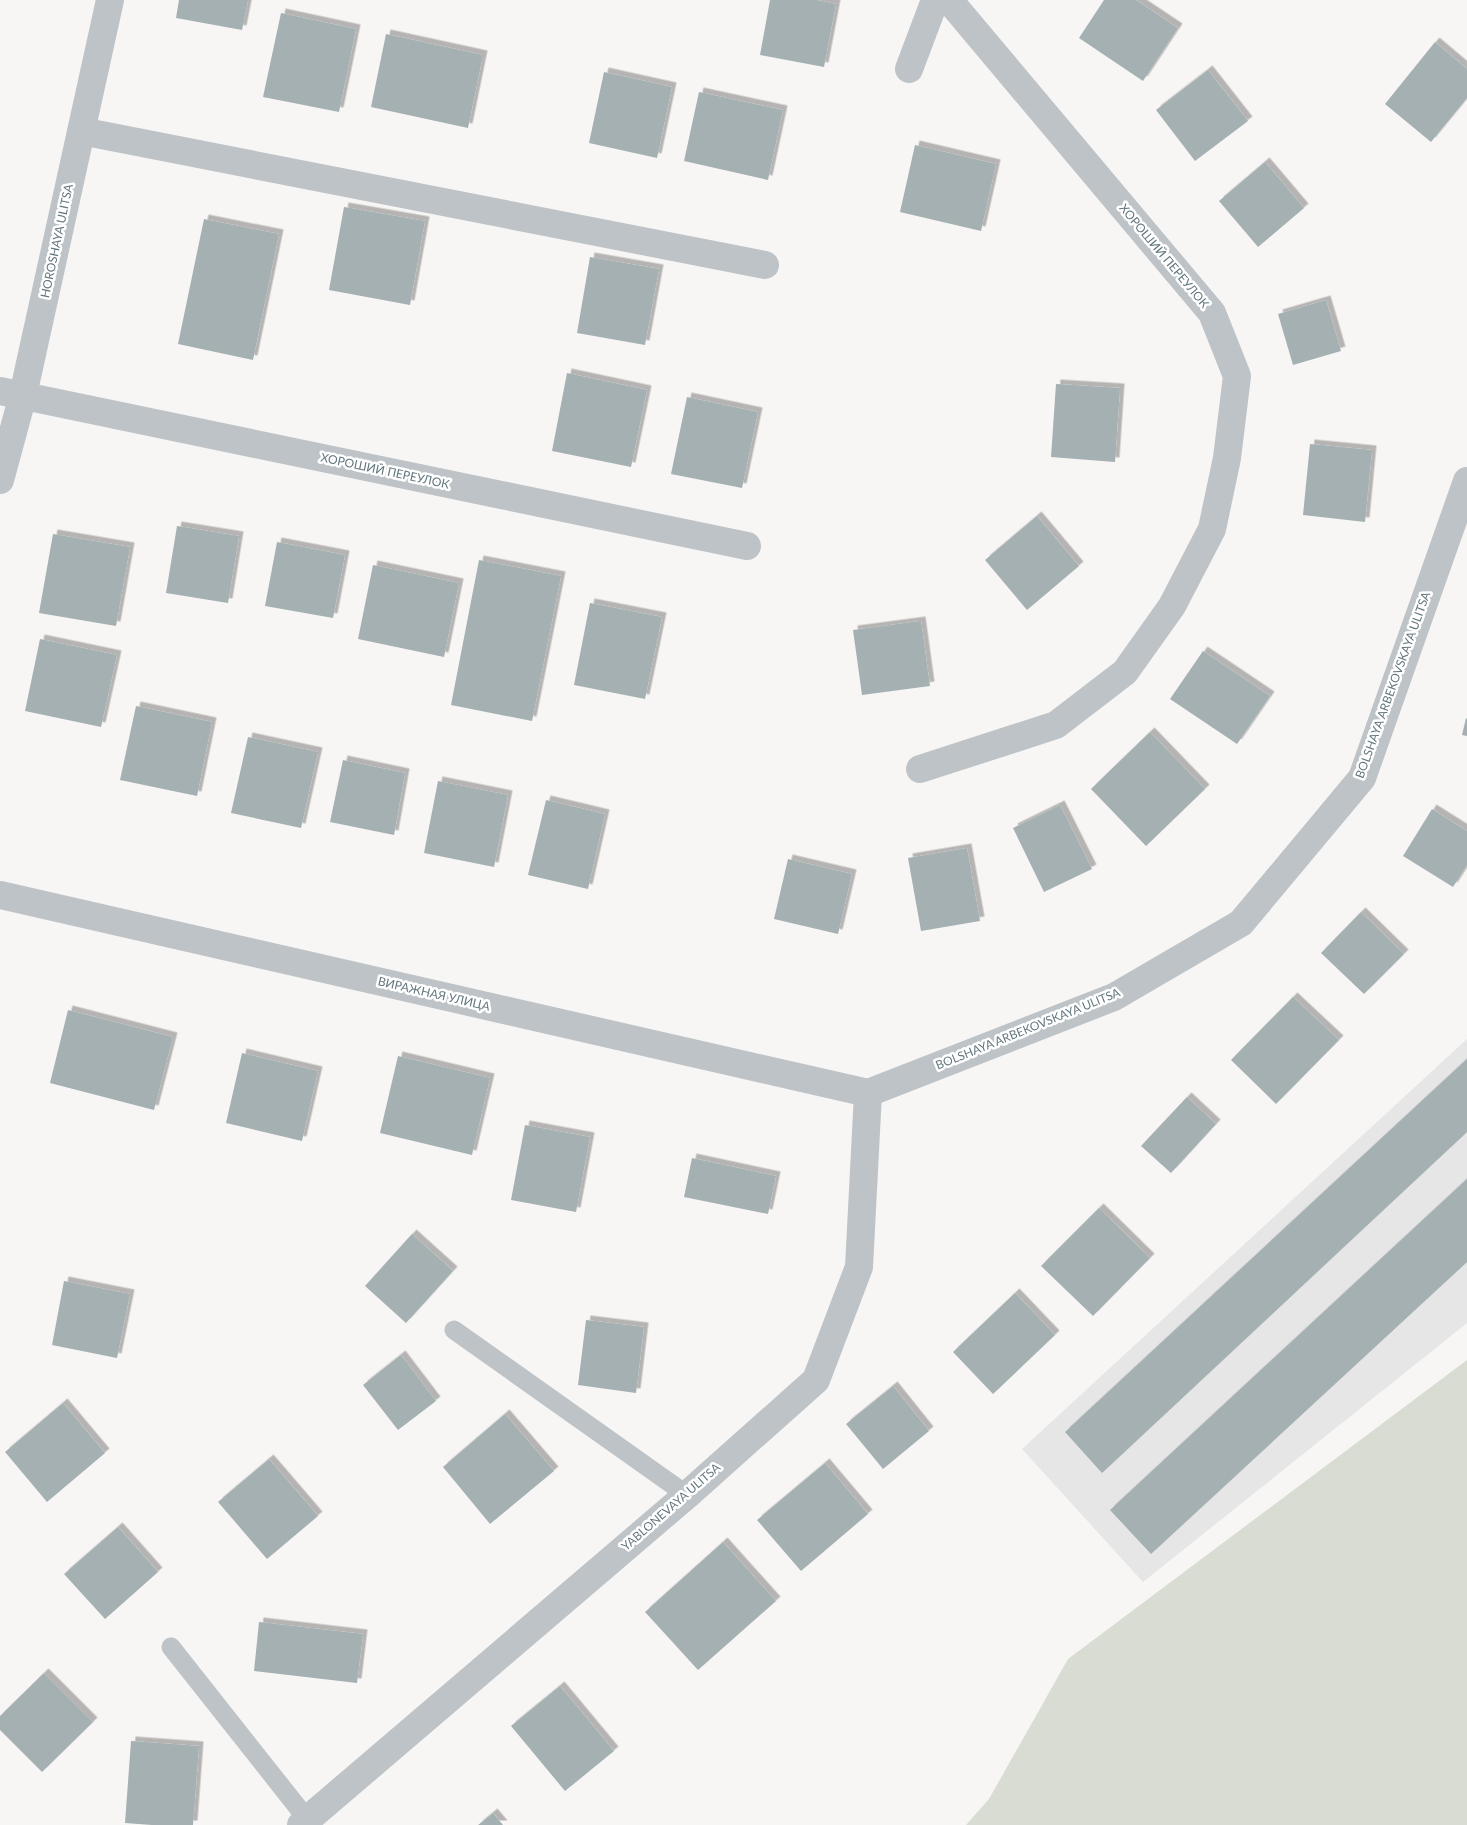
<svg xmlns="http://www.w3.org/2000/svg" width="1467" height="1825" viewBox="0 0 1467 1825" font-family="Lato,sans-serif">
	<defs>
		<filter id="shadow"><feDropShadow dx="4.5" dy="-4.5" stdDeviation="0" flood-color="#0004"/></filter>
	</defs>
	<rect width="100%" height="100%" fill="#f7f6f4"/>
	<!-- built -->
	<path fill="#e5e6e5" d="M 1467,1039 L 1467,1323 L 1143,1582 L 1022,1449 Z"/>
	<!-- green -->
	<path fill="#d8dcd3" d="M 1467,1360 L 1467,1825 L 966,1825 L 989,1799 L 1068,1659 Z"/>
	<!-- building -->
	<path fill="#a5b0b3" filter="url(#shadow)" d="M 179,0 L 248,0 L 242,30 L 176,18 Z
		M 770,0 L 816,0 L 836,4 L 824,67 L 760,55 Z
		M 1104,0 L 1136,0 L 1178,28 L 1143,81 L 1079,38 Z
		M 281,13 L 356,29 L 339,112 L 263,97 Z
		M 386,34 L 483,55 L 468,128 L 371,107 Z
		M 1435,42 L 1467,69 L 1467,98 L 1431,142 L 1385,104 Z
		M 1208,70 L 1248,121 L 1195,161 L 1156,110 Z
		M 604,72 L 672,87 L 657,158 L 589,143 Z
		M 699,92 L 783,110 L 768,180 L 684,161 Z
		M 915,145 L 996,164 L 981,231 L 900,212 Z
		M 1265,162 L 1304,208 L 1258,247 L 1219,201 Z
		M 344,207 L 425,221 L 410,305 L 329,290 Z
		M 204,219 L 279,234 L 253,360 L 178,344 Z
		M 590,257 L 659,269 L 645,345 L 577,333 Z
		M 1326,300 L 1341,351 L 1293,365 L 1278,314 Z
		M 567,373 L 647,390 L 631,467 L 552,451 Z
		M 1056,384 L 1120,388 L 1115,462 L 1051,457 Z
		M 687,397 L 758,412 L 742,488 L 671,474 Z
		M 1310,444 L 1372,450 L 1365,522 L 1303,515 Z
		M 1037,516 L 1079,566 L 1027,610 L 985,560 Z
		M 177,526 L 239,536 L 228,603 L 166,593 Z
		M 53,534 L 130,547 L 116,626 L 39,613 Z
		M 277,542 L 345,555 L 333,618 L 265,606 Z
		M 479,560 L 561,576 L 532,721 L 451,705 Z
		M 373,565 L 459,583 L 444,657 L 358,639 Z
		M 590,603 L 662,617 L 645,699 L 574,685 Z
		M 921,621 L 930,686 L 862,695 L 853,630 Z
		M 40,639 L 117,655 L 101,727 L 25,711 Z
		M 1203,651 L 1270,696 L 1237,744 L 1170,699 Z
		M 136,706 L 212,722 L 197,796 L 120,780 Z
		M 1466,718 L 1467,719 L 1467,736 L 1462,735 Z
		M 1150,732 L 1205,789 L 1146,846 L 1091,789 Z
		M 248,737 L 318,752 L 301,828 L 231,813 Z
		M 343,760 L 405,773 L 394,835 L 330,822 Z
		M 438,781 L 508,795 L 494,867 L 424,853 Z
		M 546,800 L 605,814 L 588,889 L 528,875 Z
		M 1060,805 L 1092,869 L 1044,892 L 1013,828 Z
		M 1432,809 L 1467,831 L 1467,865 L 1453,887 L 1403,856 Z
		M 967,848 L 980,921 L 921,931 L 908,858 Z
		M 788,859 L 852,874 L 838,934 L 774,919 Z
		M 1361,912 L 1404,954 L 1364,994 L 1321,953 Z
		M 1293,997 L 1339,1040 L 1276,1104 L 1231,1060 Z
		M 68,1010 L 173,1037 L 154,1110 L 50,1083 Z
		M 242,1053 L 318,1071 L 302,1141 L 226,1123 Z
		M 398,1056 L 490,1078 L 472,1155 L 380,1133 Z
		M 1467,1059 L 1467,1132 L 1102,1473 L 1065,1432 Z
		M 1187,1097 L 1216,1124 L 1171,1173 L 1141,1146 Z
		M 525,1125 L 590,1137 L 576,1212 L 511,1200 Z
		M 692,1158 L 776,1176 L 768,1214 L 684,1197 Z
		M 1467,1179 L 1467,1262 L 1151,1554 L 1110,1510 Z
		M 1099,1208 L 1150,1258 L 1093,1316 L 1041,1266 Z
		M 412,1234 L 453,1271 L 406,1323 L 365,1286 Z
		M 64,1281 L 130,1294 L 117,1358 L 52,1345 Z
		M 1015,1293 L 1055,1335 L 993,1394 L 953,1352 Z
		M 586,1320 L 644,1327 L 636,1393 L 578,1385 Z
		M 401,1355 L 436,1401 L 398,1430 L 363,1385 Z
		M 893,1386 L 929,1431 L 883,1469 L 846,1424 Z
		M 63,1403 L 105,1453 L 47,1502 L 5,1452 Z
		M 505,1414 L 554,1471 L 490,1524 L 443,1467 Z
		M 269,1459 L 318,1516 L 267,1559 L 218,1502 Z
		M 825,1463 L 868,1514 L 801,1571 L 757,1520 Z
		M 118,1527 L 158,1572 L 105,1619 L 64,1574 Z
		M 723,1542 L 776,1601 L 698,1670 L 645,1612 Z
		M 259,1622 L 363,1634 L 357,1683 L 254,1671 Z
		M 44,1673 L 93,1722 L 42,1772 L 0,1730 L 0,1716 Z
		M 560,1686 L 614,1751 L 565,1791 L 511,1726 Z
		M 131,1741 L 199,1746 L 193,1825 L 152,1825 L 125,1823 Z
		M 493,1813 L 503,1825 L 478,1825 Z"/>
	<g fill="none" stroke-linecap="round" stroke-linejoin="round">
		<!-- lane -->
		<path stroke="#bdc3c6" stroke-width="19" d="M 454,1330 L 687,1495
			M 171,1647 L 307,1819"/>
		<!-- street -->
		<path stroke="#bdc3c6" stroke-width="28" d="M 909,69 L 935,0
			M 81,131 L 765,265
			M 0,391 L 747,546
			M 0,480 L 23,395 L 110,0
			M 920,769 L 1056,725 L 1125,672 L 1172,606 L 1212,529 L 1227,458 L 1237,376 L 1212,313 L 949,0
			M 0,895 L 868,1093
			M 868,1093 L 1114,997 L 1241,923 L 1362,778 L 1467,481
			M 301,1825 L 687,1495 L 816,1380 L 859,1267 L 868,1093"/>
	</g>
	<g text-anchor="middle" stroke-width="5" stroke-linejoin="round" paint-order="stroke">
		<!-- street labels -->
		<g font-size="12" fill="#63777e" stroke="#fff">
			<text transform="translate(57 241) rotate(-78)" y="4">HOROSHAYA ULITSA</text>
			<text transform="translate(1164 256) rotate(50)" y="4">ХОРОШИЙ ПЕРЕУЛОК</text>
			<text transform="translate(385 471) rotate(12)" y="4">ХОРОШИЙ ПЕРЕУЛОК</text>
			<text transform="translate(1393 685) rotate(-70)" y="4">BOLSHAYA ARBEKOVSKAYA ULITSA</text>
			<text transform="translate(434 994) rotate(13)" y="4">ВИРАЖНАЯ УЛИЦА</text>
			<text transform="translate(1028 1029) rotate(-22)" y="4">BOLSHAYA ARBEKOVSKAYA ULITSA</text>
			<text transform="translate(671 1507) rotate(-41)" y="4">YABLONEVAYA ULITSA</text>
		</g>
	</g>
</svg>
